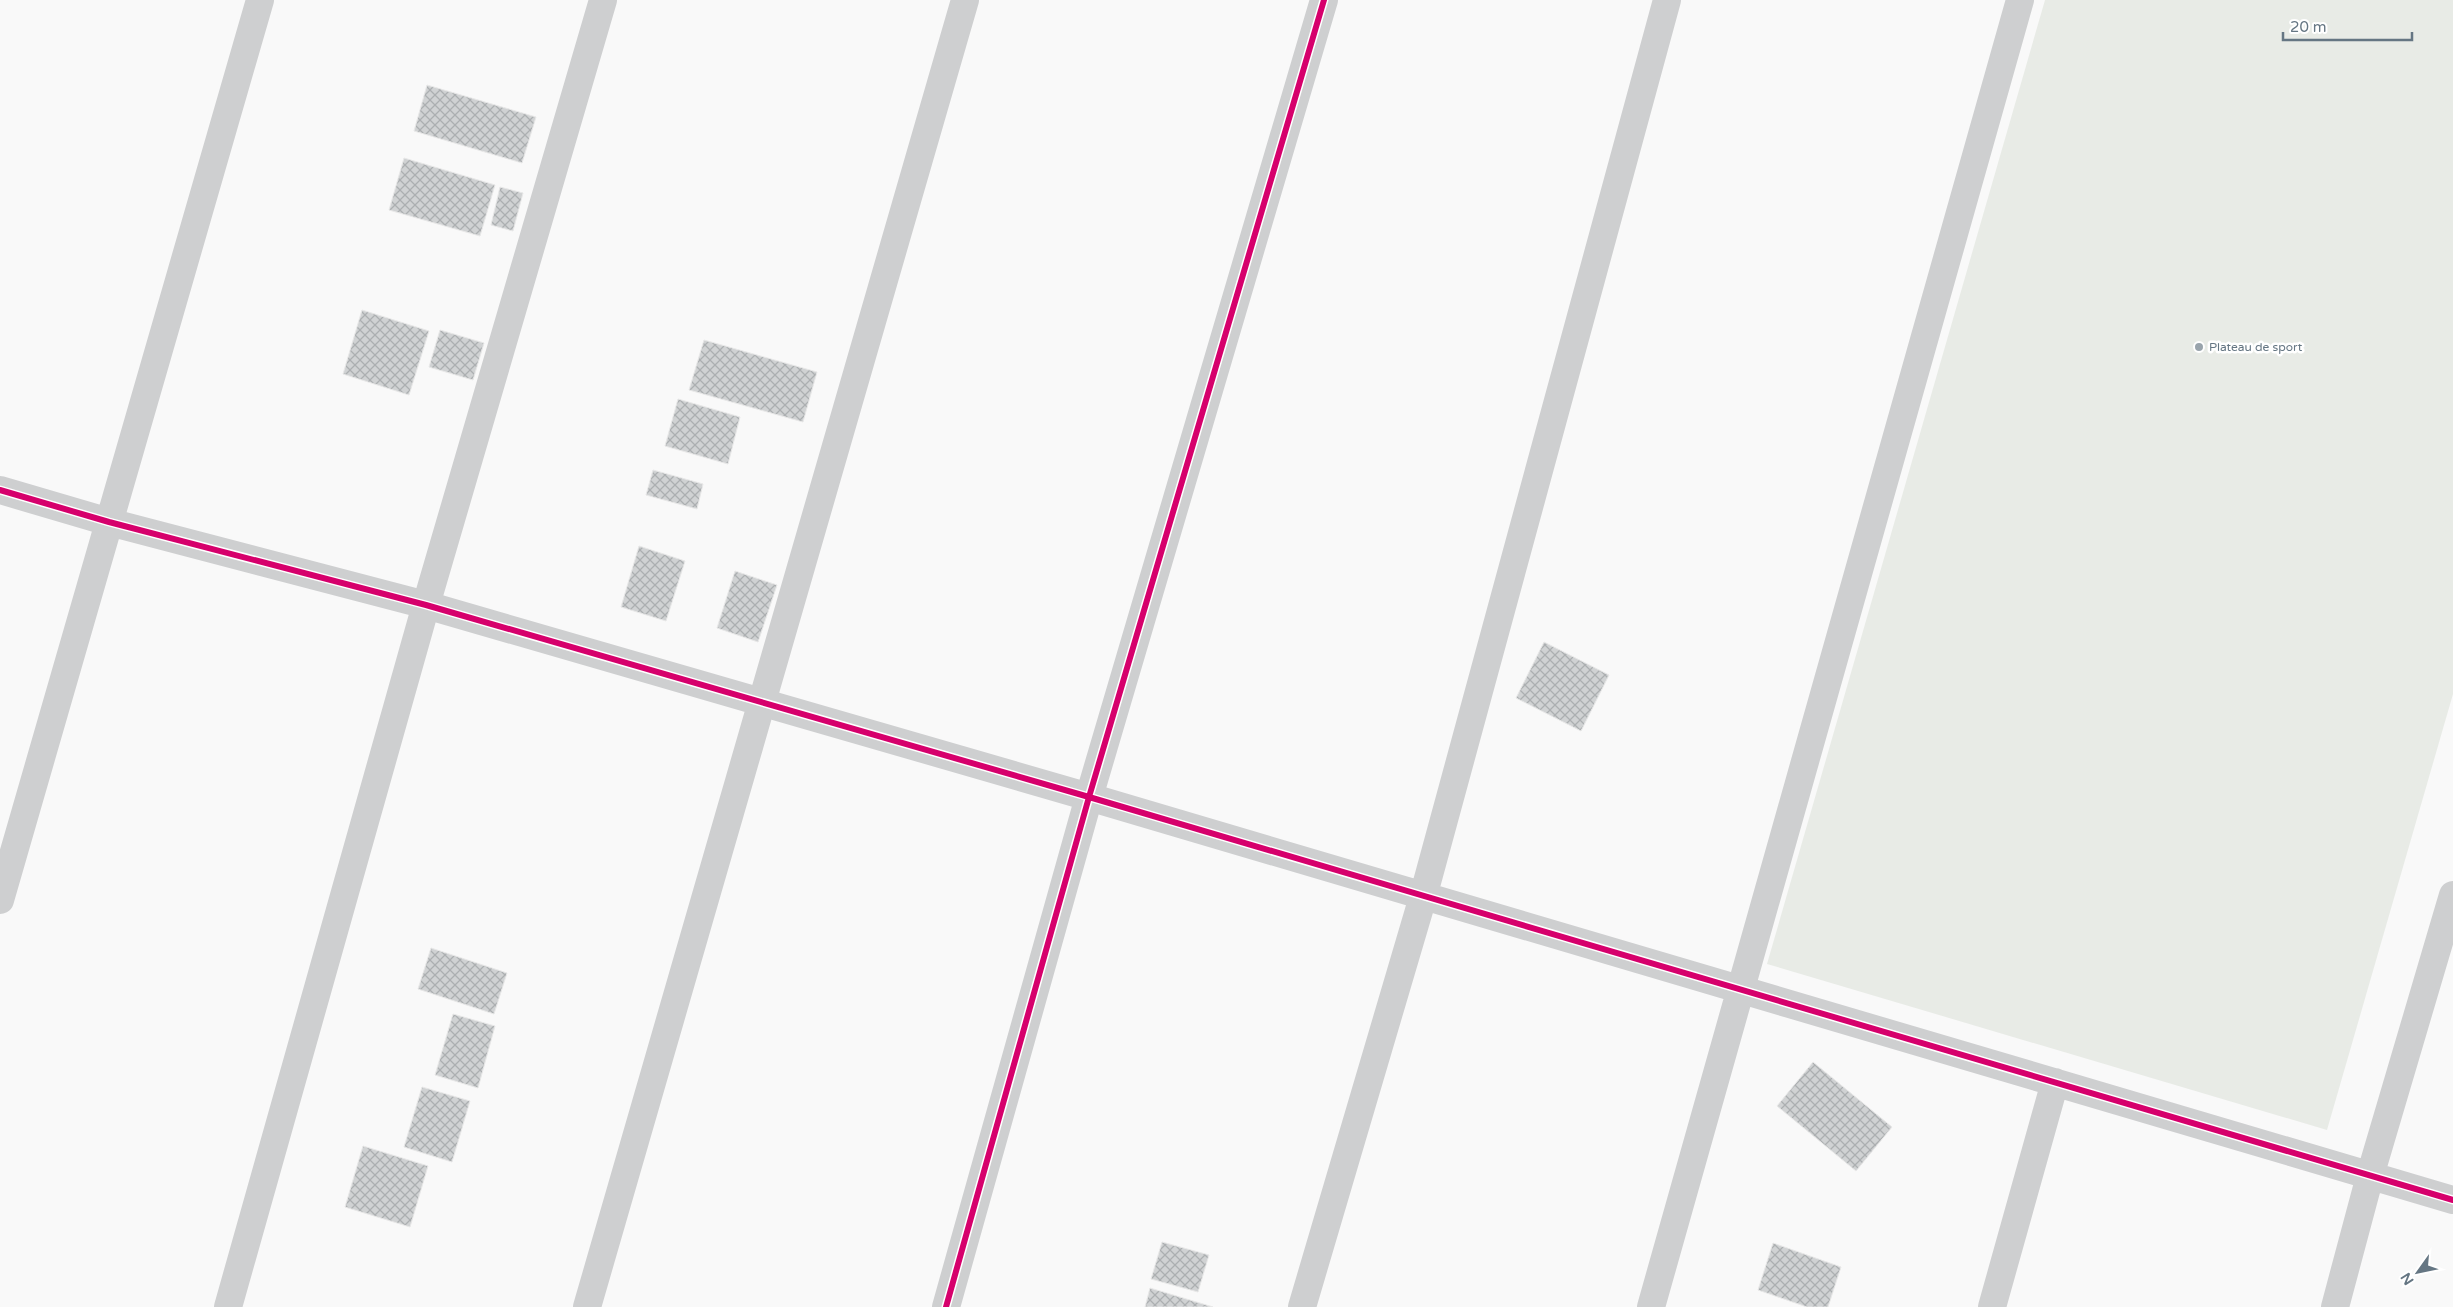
<svg xmlns="http://www.w3.org/2000/svg" width="2453" height="1307" viewBox="0 0 2453 1307" font-family="'Varela Round',sans-serif">
	<defs>
		<pattern id="building-cross-hatch" width="8" height="8" patternUnits="userSpaceOnUse" patternTransform="scale(1.25)"><rect width="8" height="8" fill="#d0d2d3"/><path d="M0 0l8 8M0 8l8-8" fill="none" stroke="#acafb1"/></pattern>
	</defs>
	<rect width="100%" height="100%" fill="#f9f9f9"/>
	<!-- park -->
	<path fill="#e8ebe6" d="M 2045,0 L 2453,0 L 2453,694 L 2327,1130 L 1767,964 Z"/>
	<!-- building -->
	<path fill="url(#building-cross-hatch)" stroke="#e8e8e8" d="M 427,85 L 536,117 L 522,163 L 414,131 Z
		M 404,158 L 495,185 L 480,236 L 389,210 Z
		M 500,187 L 523,193 L 513,231 L 491,225 Z
		M 362,310 L 429,331 L 409,395 L 343,374 Z
		M 440,330 L 484,343 L 473,380 L 429,367 Z
		M 704,340 L 817,372 L 803,422 L 689,390 Z
		M 678,399 L 740,417 L 728,464 L 665,446 Z
		M 653,470 L 703,484 L 697,509 L 646,495 Z
		M 639,546 L 685,561 L 666,621 L 621,607 Z
		M 735,571 L 777,585 L 758,642 L 717,628 Z
		M 1544,642 L 1609,675 L 1581,731 L 1516,698 Z
		M 431,948 L 507,973 L 494,1014 L 418,989 Z
		M 453,1014 L 495,1026 L 478,1088 L 435,1075 Z
		M 1813,1062 L 1892,1127 L 1856,1171 L 1777,1106 Z
		M 422,1087 L 470,1101 L 452,1162 L 404,1147 Z
		M 363,1146 L 428,1166 L 410,1227 L 345,1207 Z
		M 1162,1242 L 1209,1255 L 1198,1292 L 1151,1279 Z
		M 1773,1243 L 1841,1267 L 1828,1307 L 1807,1307 L 1758,1290 Z
		M 1150,1288 L 1213,1307 L 1145,1307 Z"/>
	<g fill="none" stroke-linecap="round" stroke-linejoin="round">
		<!-- minor -->
		<path stroke="#cecfd0" stroke-width="28" d="M 0,490 L 109,522 L 426,605 L 1089,797 L 2453,1200
			M 0,900 L 260,0
			M 228,1307 L 426,605 L 603,0
			M 587,1307 L 965,0
			M 946,1307 L 1089,797 L 1324,0
			M 1302,1307 L 1423,897 L 1667,0
			M 1651,1307 L 2020,0
			M 1992,1307 L 2055,1082
			M 2335,1307 L 2370,1176 L 2453,895"/>
		<!-- cycleway casing -->
		<g stroke="#fff" stroke-width="9">
			<path id="cycleway" d="M 0,490 L 109,522 L 426,605 L 1089,797 L 2453,1200
				M 946,1307 L 1089,797 L 1324,0"/>
		</g>
		<!-- cycleway -->
		<use href="#cycleway" stroke="#d6006c" stroke-width="6"/>
	</g>
	<!-- markers -->
	<circle fill="#99a4ac" stroke="#fff" stroke-width="2" cx="2199" cy="347" r="5"/>
	<g text-anchor="middle" stroke-width="5" stroke-linejoin="round" paint-order="stroke">
		<!-- poi labels -->
		<g font-size="12" fill="#657683" stroke="#fff" text-anchor="start">
			<text x="2209" y="351">Plateau de sport</text>
		</g>
	</g>
	<!-- north arrow -->
	<g transform="translate(2418 1272) rotate(237)" stroke="#ffffff" stroke-width="4" paint-order="stroke">
	<path d="M0-4L9 19L0 12L-9 19Z" fill="#657683"/>
	<text y="-8" font-size="14" font-weight="bold" text-anchor="middle" fill="#657683">N</text>
	</g>
	<!-- scale -->
	<path d="M2283 32v8h129v-8" fill="none" stroke="#657683" stroke-width="2.5"/>
	<text x="2290" y="32" font-size="15" fill="#657683" stroke="#ffffff" stroke-width="4" paint-order="stroke">20 m</text>
</svg>
